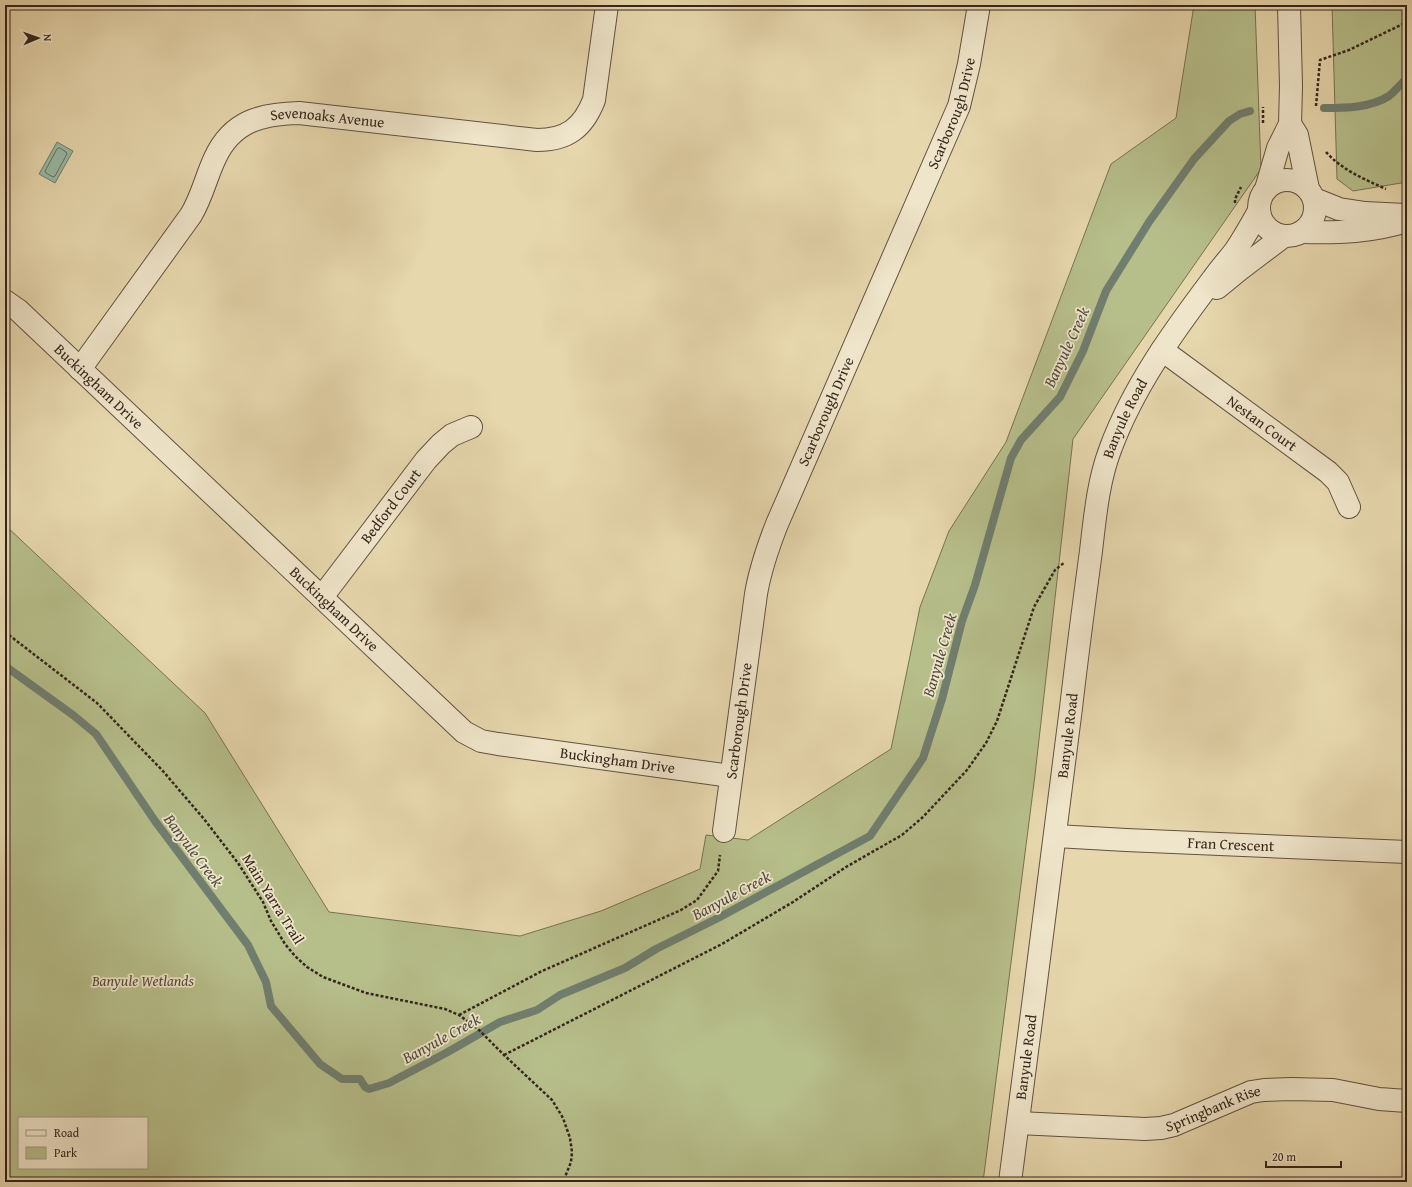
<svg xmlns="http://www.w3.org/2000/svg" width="1412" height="1187" viewBox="0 0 1412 1187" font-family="'Gentium Book Plus',serif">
	<rect width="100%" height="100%" fill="#e7d7ad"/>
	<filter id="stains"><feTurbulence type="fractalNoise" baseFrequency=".005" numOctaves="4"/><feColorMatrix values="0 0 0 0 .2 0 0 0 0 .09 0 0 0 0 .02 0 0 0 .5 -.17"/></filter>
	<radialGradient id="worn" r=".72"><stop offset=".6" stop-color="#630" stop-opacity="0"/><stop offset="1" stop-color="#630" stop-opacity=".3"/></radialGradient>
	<!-- green -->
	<path fill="#b6be8a" stroke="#767254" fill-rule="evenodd" d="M 1194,5 L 1255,5 L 1261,169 L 1073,439 L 1035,775 L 983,1182 L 5,1182 L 5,525 L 205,713 L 329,912 L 520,936 L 601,911 L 700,869 L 706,835 L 748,840 L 891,749 L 920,607 L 949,531 L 1006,442 L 1111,164 L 1176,118 ZM 19,1118 L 147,1118 L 147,1168 L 19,1168 Z
		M 1332,5 L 1407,5 L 1407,182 L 1353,191 L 1337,179 Z"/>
	<!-- water -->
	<path fill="#98baa5" stroke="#707e6f" d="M 57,142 L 73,151 L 55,183 L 39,174 Z"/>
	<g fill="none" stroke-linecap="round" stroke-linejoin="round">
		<!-- shore -->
		<path stroke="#667061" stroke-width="1" d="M 60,148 L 66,152 L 67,154 L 55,176 L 53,177 L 46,173 L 45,171 L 57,149 Z"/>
		<!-- stream -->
		<path stroke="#707e6f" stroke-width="8" d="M 1324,108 C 1345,108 1370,108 1389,96 C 1395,91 1401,84 1407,78
			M 5,666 L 73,715 L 96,734 L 155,821 L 248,945 L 266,982 L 271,1006 L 320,1064 L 342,1079 L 360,1079 L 365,1087 L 369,1089 L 389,1083 L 446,1053 L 500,1022 L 537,1010 L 560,995 L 625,968 L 656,949 L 718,918 L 870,836 L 923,758 L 942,699 L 962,621 L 975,585 L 1011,458 L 1021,440 L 1060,397 L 1083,351 L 1106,291 L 1149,222 L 1194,159 L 1229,121 L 1240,114 L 1250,111"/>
		<!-- minor casing -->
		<g stroke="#625241" stroke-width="24">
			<g id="minor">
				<path d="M 1314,199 L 1339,209 L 1365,213 L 1405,215"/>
				<path d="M 1302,232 C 1340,233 1371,232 1407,221"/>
				<path id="s1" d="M 5,301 L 18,310 L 464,732 L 481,741 L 498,744 L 731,776"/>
				<path id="s2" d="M 1162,350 L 1328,472 L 1338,482 L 1349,507"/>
				<path id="s3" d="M 80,369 L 191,215 C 202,197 206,177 215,158 C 232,121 261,114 299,113 L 537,140 C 567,140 583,128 594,100 L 607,5"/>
				<path id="s4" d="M 322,597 L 426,460 L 441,444 L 452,435 L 471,427"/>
				<path id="s5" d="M 724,831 L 756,594 C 760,570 768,547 777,524 L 959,106 L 969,64 L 979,5"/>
				<path id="s6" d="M 1056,836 L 1126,840 L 1407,852"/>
				<path id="s7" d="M 1018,1123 L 1145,1129 L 1161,1128 L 1174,1125 L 1251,1092 L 1264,1090 L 1291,1089 L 1333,1090 L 1379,1099 L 1407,1101"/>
			</g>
		</g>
		<!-- tertiary casing -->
		<g stroke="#625241" stroke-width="24">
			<g id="tertiary">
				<path d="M 1290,124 L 1297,135 L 1308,189"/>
				<circle cx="1287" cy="208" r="28"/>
				<path d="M 1266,189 L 1278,148 L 1290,124 L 1291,86 L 1289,5"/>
				<path d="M 1217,288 L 1239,270 L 1284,236"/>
				<path id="s8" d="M 1010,1182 C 1030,1024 1052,866 1071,708 C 1077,656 1084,603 1091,551 C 1095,517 1098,482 1110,450 C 1133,387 1173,332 1213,279 C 1220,269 1228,260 1235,251 C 1244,238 1251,225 1259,211"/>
			</g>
		</g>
		<!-- path -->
		<path stroke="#35251d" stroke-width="2.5" stroke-dasharray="3 2" stroke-linecap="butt" d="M 1316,106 L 1320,60 L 1349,50 L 1407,22
			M 1263,123 L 1263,107
			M 1326,152 C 1342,170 1364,179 1386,189
			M 1235,203 L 1235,199 L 1241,187
			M 5,632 L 97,703 L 162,770 L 204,819 L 238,863 L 263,902 L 271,921 L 285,944 L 295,956 L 307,967 L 323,977 L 366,993 L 445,1009 L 459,1015 L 478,1029 L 504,1055 L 552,1100 L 563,1118 L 570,1138 L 572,1152 L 571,1162 L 563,1182
			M 459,1015 L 542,971 L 681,910 L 697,900 L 718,871 L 720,855
			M 504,1055 L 722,944 L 793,902 L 846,867 L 902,835 L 923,817 L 967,770 L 986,743 L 997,721 L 1034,607 L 1055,570 L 1065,562"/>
		<!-- minor -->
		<use href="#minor" stroke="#efe5ca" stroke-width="22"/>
		<!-- tertiary -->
		<use href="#tertiary" stroke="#efe5ca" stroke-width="22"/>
	</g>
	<g text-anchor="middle" stroke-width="3.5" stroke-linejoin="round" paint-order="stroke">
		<!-- street labels -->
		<g font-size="15" fill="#35251d" stroke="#efe5ca">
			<text dy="5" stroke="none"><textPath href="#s5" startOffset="759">Scarborough Drive</textPath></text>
			<text dy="5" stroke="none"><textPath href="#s3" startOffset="382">Sevenoaks Avenue</textPath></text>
			<text dy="5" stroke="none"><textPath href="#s1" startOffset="127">Buckingham Drive</textPath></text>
			<text dy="5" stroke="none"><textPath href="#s5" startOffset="435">Scarborough Drive</textPath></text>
			<text dy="5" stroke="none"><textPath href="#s8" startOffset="774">Banyule Road</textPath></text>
			<text dy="5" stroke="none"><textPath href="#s2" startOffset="124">Nestan Court</textPath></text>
			<text dy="5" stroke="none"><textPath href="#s4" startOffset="114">Bedford Court</textPath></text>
			<text dy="5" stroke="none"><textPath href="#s1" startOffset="451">Buckingham Drive</textPath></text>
			<text dy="5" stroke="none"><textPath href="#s5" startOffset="111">Scarborough Drive</textPath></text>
			<text dy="5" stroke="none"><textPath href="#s8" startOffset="450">Banyule Road</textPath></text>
			<text dy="5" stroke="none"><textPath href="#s1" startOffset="787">Buckingham Drive</textPath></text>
			<text dy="5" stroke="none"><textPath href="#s6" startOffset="175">Fran Crescent</textPath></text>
			<text transform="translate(273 899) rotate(58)" y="5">Main Yarra Trail</text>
			<text dy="5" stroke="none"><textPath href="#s8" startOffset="126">Banyule Road</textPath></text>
			<text dy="5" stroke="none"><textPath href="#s7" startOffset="199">Springbank Rise</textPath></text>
		</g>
		<!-- park labels -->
		<g font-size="15" font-style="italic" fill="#554b38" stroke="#efe5ca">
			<text x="143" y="986">Banyule Wetlands</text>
		</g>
		<!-- water labels -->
		<g font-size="16" font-style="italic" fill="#4e4a3f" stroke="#efe5ca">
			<text transform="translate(1066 347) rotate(-65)" y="6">Banyule Creek</text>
			<text transform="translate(939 655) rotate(-74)" y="6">Banyule Creek</text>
			<text transform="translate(194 850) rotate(53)" y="6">Banyule Creek</text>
			<text transform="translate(731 895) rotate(-28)" y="6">Banyule Creek</text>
			<text transform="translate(441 1038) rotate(-29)" y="6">Banyule Creek</text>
		</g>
	</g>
	<!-- margin -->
	<rect width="1412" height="1187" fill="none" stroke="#e7d7ad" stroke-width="20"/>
	<rect x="6" y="6" width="1400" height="1175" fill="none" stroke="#35251d" stroke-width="2"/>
	<rect x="10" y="10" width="1392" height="1167" fill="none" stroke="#35251d"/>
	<!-- legend -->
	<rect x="18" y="1117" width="130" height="52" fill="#efe5ca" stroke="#a59885"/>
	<rect x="26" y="1130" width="20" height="6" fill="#efe5ca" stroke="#a59885"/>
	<text x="54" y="1137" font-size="12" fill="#35251d">Road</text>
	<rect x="26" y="1147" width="20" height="12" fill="#b6be8a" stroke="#a59885"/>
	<text x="54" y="1157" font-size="12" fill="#35251d">Park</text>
	<!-- north arrow -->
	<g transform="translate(38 38) rotate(88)" stroke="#efe5ca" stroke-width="3" paint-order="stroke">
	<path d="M0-3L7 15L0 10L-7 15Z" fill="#35251d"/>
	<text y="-6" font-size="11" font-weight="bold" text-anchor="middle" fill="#35251d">N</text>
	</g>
	<!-- scale -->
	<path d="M1266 1161v6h75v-6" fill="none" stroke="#35251d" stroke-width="2"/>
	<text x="1272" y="1161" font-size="12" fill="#35251d" stroke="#efe5ca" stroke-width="3" paint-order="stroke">20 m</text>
	<rect width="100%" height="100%" filter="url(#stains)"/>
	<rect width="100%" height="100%" fill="url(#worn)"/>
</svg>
